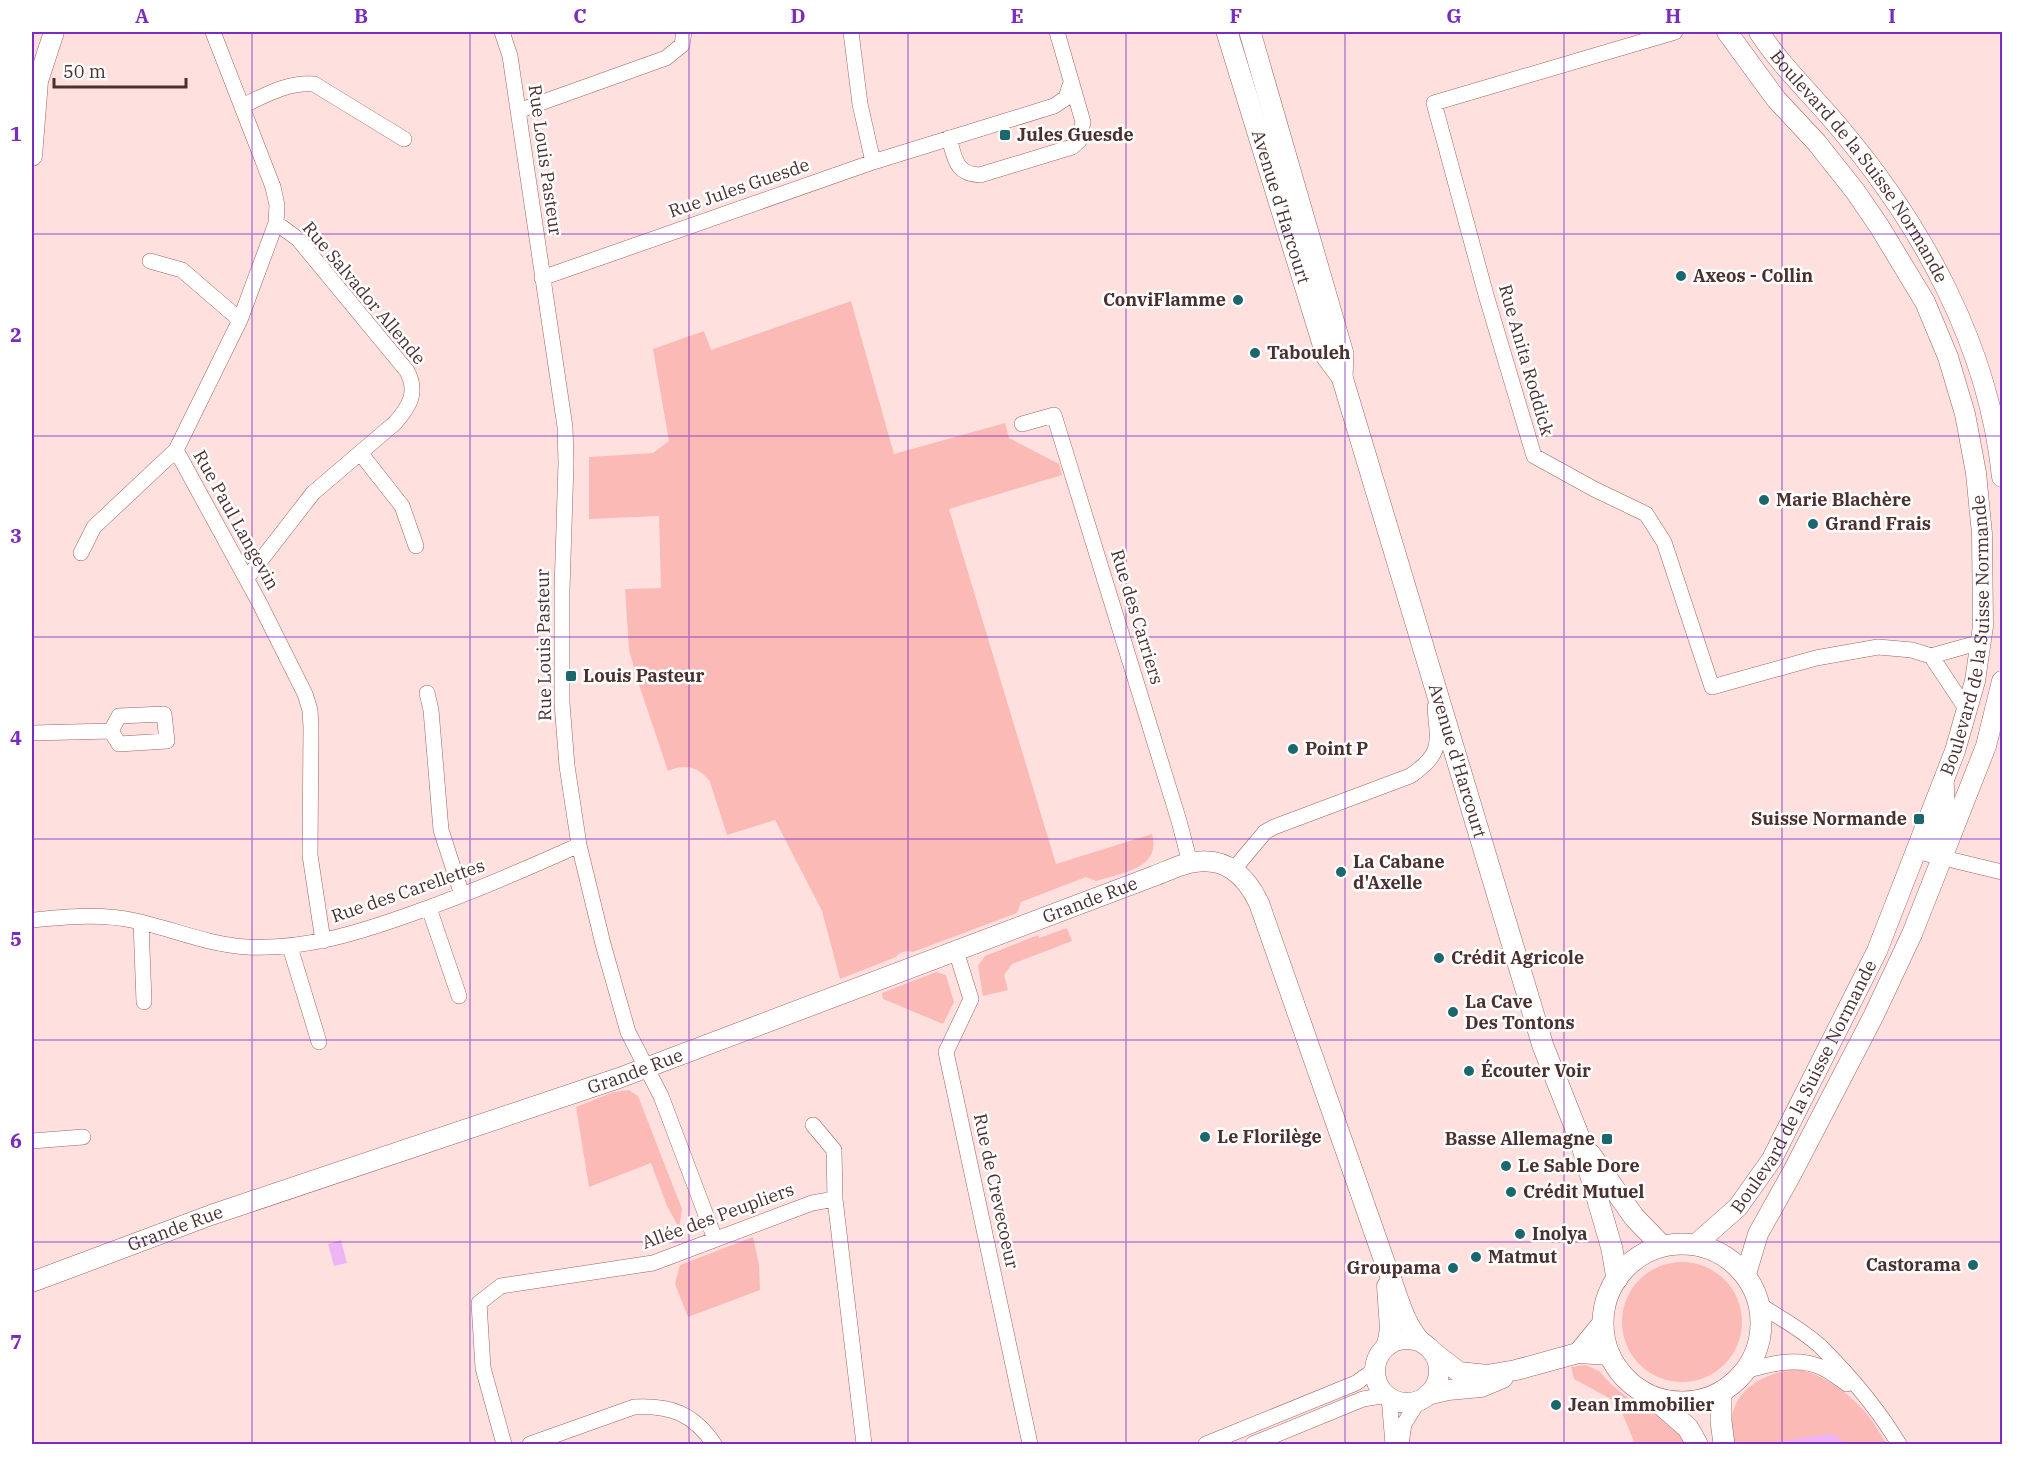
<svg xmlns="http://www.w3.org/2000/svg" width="2034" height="1476" viewBox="0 0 2034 1476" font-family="'IBM Plex Serif',serif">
	<rect width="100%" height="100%" fill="#fee1df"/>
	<!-- green -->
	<path fill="#fbbab6" d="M 851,301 L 894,454 L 1005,423 L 1009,438 L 1059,464 L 1062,475 L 949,509 L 1056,864 L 1152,834 C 1162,869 1120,873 1096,881 L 1086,877 L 1021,902 L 1017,913 L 913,952 C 907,950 899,952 896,957 L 840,979 L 822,911 L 775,820 L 727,835 L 710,782 C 700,767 685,763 668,771 L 638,682 L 629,650 L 625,589 L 661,588 L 659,516 L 589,519 L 589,457 L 653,453 L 669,441 L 653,349 L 704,331 L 711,350 Z
		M 1067,928 L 1072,941 L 1012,964 L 1004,975 L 1008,990 L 983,996 L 978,966 L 985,956 L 1038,935 L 1039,938 Z
		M 936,972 L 946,975 L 954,1002 L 943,1024 L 883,999 L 882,993 Z
		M 629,1090 L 638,1096 L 682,1209 L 679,1228 L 667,1206 L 651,1163 L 589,1187 L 576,1107 L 614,1092 Z
		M 753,1237 L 759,1264 L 760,1290 L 688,1317 L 675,1284 L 680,1265 Z
		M1622 1322a60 60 0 1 1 120 0a60 60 0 1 1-120 0Z
		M 1586,1365 L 1599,1371 L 1613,1386 L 1632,1401 L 1668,1417 L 1688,1444 L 1635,1444 L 1618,1403 L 1574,1379 L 1571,1367 Z
		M 1795,1369 C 1822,1373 1848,1392 1866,1413 C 1874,1422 1880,1434 1887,1444 L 1734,1444 C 1733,1436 1730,1425 1732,1416 C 1738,1386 1767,1373 1795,1369 Z"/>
	<!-- water -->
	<path fill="#eeb5f6" d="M 341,1240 L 347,1263 L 334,1266 L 328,1244 Z
		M 1831,1434 L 1843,1440 L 1843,1444 L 1773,1444 L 1775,1442 Z"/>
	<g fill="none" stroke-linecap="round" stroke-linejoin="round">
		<!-- minor casing -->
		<g stroke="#a16361" stroke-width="16">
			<path id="minor" d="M 213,32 L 273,187 L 277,205 L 276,223 L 240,320 L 176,450 L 259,602 L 305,694 L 310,710 L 311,727 L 310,855 L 323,941
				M 502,32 L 510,56 L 565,427 L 566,463 L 562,590 L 562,703 L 567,766 L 579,845 L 603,944 L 628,1032 L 661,1096 L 715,1239
				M 851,32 L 860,104 L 873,162
				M 1675,32 L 1434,103 L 1486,295 L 1534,456 L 1594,489 L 1646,514 L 1664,542 L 1712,687 L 1816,658 L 1878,647 L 1912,650 L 1931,656 L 1981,642
				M 242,106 C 266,95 287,82 314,84 L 404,139
				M 518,111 L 666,58 L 682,45 L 684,32
				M 949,138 C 955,158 955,174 980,175 L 1072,147 L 1079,141 L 1083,122 L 1057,32
				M 150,261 L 182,270 L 240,320
				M 542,278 L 873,162 L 1054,106 L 1066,98 L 1071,82
				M 1022,424 L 1054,415 L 1179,821 L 1190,863
				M 361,454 L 402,506 L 416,546
				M 81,553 L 94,527 L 176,450
				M 247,578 L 313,493 L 395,423 C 410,406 418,392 407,371 L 298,239 L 276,223
				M 1931,656 L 1967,710
				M 427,693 L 431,710 L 441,830 L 462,895
				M 164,714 L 167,741 L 119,744 L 111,731 L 119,716 Z
				M 32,733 L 111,731
				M 1946,779 L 1947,799 L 1927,854 L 2002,872
				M 1234,869 L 1265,832 L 1274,827 L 1410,776 C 1443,754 1438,743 1435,707
				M 429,908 L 459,996
				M 32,920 C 66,917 101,913 136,921 C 173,929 209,945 247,947 C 303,950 358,933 411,914 C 468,894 524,870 579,845
				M 141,922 L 144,1002
				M 290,947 L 319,1042
				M 956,951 L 971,999 L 946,1052 L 1030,1444
				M 813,1125 L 834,1150 L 835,1199 L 864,1444
				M 32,1141 L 83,1137
				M 1760,1305 C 1780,1318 1803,1330 1821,1347 C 1850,1376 1878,1409 1899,1444
				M 1746,1371 C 1768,1364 1796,1357 1818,1366 C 1828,1369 1838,1378 1847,1384
				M 1389,1397 L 1393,1444
				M 504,1444 L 483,1368 L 479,1303 L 501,1286 L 653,1263 L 812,1203 L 835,1199
				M 530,1444 L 634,1407 C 670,1405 693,1413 714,1444
				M 1206,1444 L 1356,1383 L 1370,1373 L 1376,1363
				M 1253,1444 L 1363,1399 L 1387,1395
				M 1401,1444 L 1404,1424 L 1419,1400"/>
		</g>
		<!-- tertiary casing -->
		<g stroke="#a16361" stroke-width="21">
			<g id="tertiary">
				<path id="s1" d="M 1759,32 C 1781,66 1812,95 1838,126 C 1922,225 1989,346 2002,477"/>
				<path d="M 32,156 L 38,81 L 54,32"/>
				<path id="s2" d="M 1695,1245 L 1738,1207 L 1772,1159 L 1877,951 L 1955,751 L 1975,681 L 1983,626 L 1982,534 L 1976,473 L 1965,414 L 1948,357 L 1925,302 L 1879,226 L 1855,191 L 1817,143 L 1776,99 L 1727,32"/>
				<path d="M 1746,1274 L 1758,1234 L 1792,1173 L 1873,1017 L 1912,934 L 1986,746 L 2002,681"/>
				<path id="s3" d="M 32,1282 L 211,1215 L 619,1078 L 1154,876 C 1165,872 1177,866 1189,863 C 1224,855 1245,874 1259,903 L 1385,1263 C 1397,1290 1401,1320 1421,1342"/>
				<circle cx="1407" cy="1371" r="32"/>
				<path d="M 1387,1346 L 1390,1329 L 1387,1286"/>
				<path d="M 1433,1352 L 1459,1372 L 1487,1375 L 1516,1370 L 1578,1353 L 1610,1355"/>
				<path d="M 1578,1353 L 1601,1325"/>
				<path d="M 1427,1395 L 1448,1390 L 1481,1387 L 1503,1378"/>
			</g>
		</g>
		<!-- secondary casing -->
		<g stroke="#a16361" stroke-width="22">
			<g id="secondary">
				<path id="s4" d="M 1227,32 L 1327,357 L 1342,377"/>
				<path id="s5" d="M 1250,32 L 1343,354 L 1342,377 L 1543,1046 L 1581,1142 L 1612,1249 L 1617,1279"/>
				<path d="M 1590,1154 L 1634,1217 L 1661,1245"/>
				<circle cx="1682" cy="1323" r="79"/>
				<path d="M 1721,1393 L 1721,1421 L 1724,1444"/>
				<path d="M 1656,1400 L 1688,1428 L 1697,1444"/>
			</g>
		</g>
		<!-- minor -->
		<use href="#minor" stroke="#fff" stroke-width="15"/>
		<!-- tertiary -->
		<use href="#tertiary" stroke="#fff" stroke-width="20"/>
		<!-- secondary -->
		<use href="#secondary" stroke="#fff" stroke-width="21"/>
	</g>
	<!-- grid -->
	<path fill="none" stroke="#7b2cbf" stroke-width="1.5" stroke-opacity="0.55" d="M 252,32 L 252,1444M 470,32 L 470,1444M 689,32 L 689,1444M 908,32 L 908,1444M 1126,32 L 1126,1444M 1345,32 L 1345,1444M 1564,32 L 1564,1444M 1782,32 L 1782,1444M 32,234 L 2002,234M 32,436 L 2002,436M 32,637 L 2002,637M 32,839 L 2002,839M 32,1040 L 2002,1040M 32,1242 L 2002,1242"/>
	<!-- markers -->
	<g fill="#1a686d" stroke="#fff" stroke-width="2">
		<rect x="999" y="129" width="12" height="12" rx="3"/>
		<circle cx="1681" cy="276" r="6"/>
		<circle cx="1238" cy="300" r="6"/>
		<circle cx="1255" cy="353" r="6"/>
		<circle cx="1764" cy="500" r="6"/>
		<circle cx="1813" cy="524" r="6"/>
		<rect x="565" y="670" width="12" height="12" rx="3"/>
		<circle cx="1293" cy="749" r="6"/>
		<rect x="1913" y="813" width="12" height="12" rx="3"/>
		<circle cx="1341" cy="872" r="6"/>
		<circle cx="1439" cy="958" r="6"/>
		<circle cx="1453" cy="1012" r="6"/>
		<circle cx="1469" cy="1071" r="6"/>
		<circle cx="1205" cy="1137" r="6"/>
		<rect x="1601" y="1133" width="12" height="12" rx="3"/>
		<circle cx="1506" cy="1166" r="6"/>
		<circle cx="1511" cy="1192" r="6"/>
		<circle cx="1520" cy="1234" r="6"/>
		<circle cx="1476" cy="1257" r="6"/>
		<circle cx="1973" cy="1265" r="6"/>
		<circle cx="1453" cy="1268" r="6"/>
		<circle cx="1556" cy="1405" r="6"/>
	</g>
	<g text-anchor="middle" stroke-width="5" stroke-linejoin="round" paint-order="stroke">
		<!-- poi labels -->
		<g font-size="18" font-weight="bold" fill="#4b302f" stroke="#fff" text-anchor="start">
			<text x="1017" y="141">Jules Guesde</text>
			<text x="1693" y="282">Axeos - Collin</text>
			<text x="1226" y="306" text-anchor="end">ConviFlamme</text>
			<text x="1267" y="359">Tabouleh</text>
			<text x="1776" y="506">Marie Blachère</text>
			<text x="1825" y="530">Grand Frais</text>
			<text x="583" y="682">Louis Pasteur</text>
			<text x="1305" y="755">Point P</text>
			<text x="1907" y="825" text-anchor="end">Suisse Normande</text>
			<text x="1353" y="868">La Cabane<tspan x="1353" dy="21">d'Axelle</tspan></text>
			<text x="1451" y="964">Crédit Agricole</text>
			<text x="1465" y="1008">La Cave<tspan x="1465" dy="21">Des Tontons</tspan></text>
			<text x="1481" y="1077">Écouter Voir</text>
			<text x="1217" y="1143">Le Florilège</text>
			<text x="1595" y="1145" text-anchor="end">Basse Allemagne</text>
			<text x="1518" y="1172">Le Sable Dore</text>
			<text x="1523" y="1198">Crédit Mutuel</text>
			<text x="1532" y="1240">Inolya</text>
			<text x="1488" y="1263">Matmut</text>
			<text x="1961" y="1271" text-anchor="end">Castorama</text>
			<text x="1441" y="1274" text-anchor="end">Groupama</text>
			<text x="1568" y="1411">Jean Immobilier</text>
		</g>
		<!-- street labels -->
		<g font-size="18" fill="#4b302f" stroke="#fff">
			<text transform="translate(545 160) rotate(82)" y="6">Rue Louis Pasteur</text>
			<text dy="6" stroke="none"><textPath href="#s1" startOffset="168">Boulevard de la Suisse Normande</textPath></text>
			<text transform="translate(739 188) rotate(-19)" y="6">Rue Jules Guesde</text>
			<text dy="6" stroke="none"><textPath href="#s4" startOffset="183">Avenue d'Harcourt</textPath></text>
			<text transform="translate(364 293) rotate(50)" y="6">Rue Salvador Allende</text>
			<text transform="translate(1526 360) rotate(74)" y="6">Rue Anita Roddick</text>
			<text transform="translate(236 520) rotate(61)" y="6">Rue Paul Langevin</text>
			<text transform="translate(1137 617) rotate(73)" y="6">Rue des Carriers</text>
			<text dy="6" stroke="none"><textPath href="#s2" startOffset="681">Boulevard de la Suisse Normande</textPath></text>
			<text transform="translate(544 645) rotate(-91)" y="6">Rue Louis Pasteur</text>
			<text dy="6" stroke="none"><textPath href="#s5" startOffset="759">Avenue d'Harcourt</textPath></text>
			<text transform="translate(408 891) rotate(-19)" y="6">Rue des Carellettes</text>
			<text dy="6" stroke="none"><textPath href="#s3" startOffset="1125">Grande Rue</textPath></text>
			<text dy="6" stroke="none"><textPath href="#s3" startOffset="639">Grande Rue</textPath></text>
			<text dy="6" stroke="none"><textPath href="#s2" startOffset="195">Boulevard de la Suisse Normande</textPath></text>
			<text transform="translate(996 1191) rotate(78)" y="6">Rue de Crevecoeur</text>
			<text transform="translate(718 1216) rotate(-20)" y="6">Allée des Peupliers</text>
			<text dy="6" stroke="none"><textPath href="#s3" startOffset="153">Grande Rue</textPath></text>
		</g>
	</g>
	<!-- border -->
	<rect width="2034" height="1476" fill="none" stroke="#ffffff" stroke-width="66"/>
	<!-- scale -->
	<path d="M54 78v9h132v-9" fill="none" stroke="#4b302f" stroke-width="3"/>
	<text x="63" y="78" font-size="18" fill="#4b302f" stroke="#ffffff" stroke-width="4.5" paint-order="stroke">50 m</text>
	<rect x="33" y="33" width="1968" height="1410" fill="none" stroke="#7b2cbf" stroke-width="2"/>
	<g font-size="20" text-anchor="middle" font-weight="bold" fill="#7b2cbf">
		<text x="142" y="23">A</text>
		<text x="361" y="23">B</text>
		<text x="580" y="23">C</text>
		<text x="798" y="23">D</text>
		<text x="1017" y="23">E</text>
		<text x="1236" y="23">F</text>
		<text x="1454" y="23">G</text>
		<text x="1673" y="23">H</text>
		<text x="1892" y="23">I</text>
		<text x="16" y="141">1</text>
		<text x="16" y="342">2</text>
		<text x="16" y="543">3</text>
		<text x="16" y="745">4</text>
		<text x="16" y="946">5</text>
		<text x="16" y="1148">6</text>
		<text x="16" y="1349">7</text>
	</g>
</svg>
